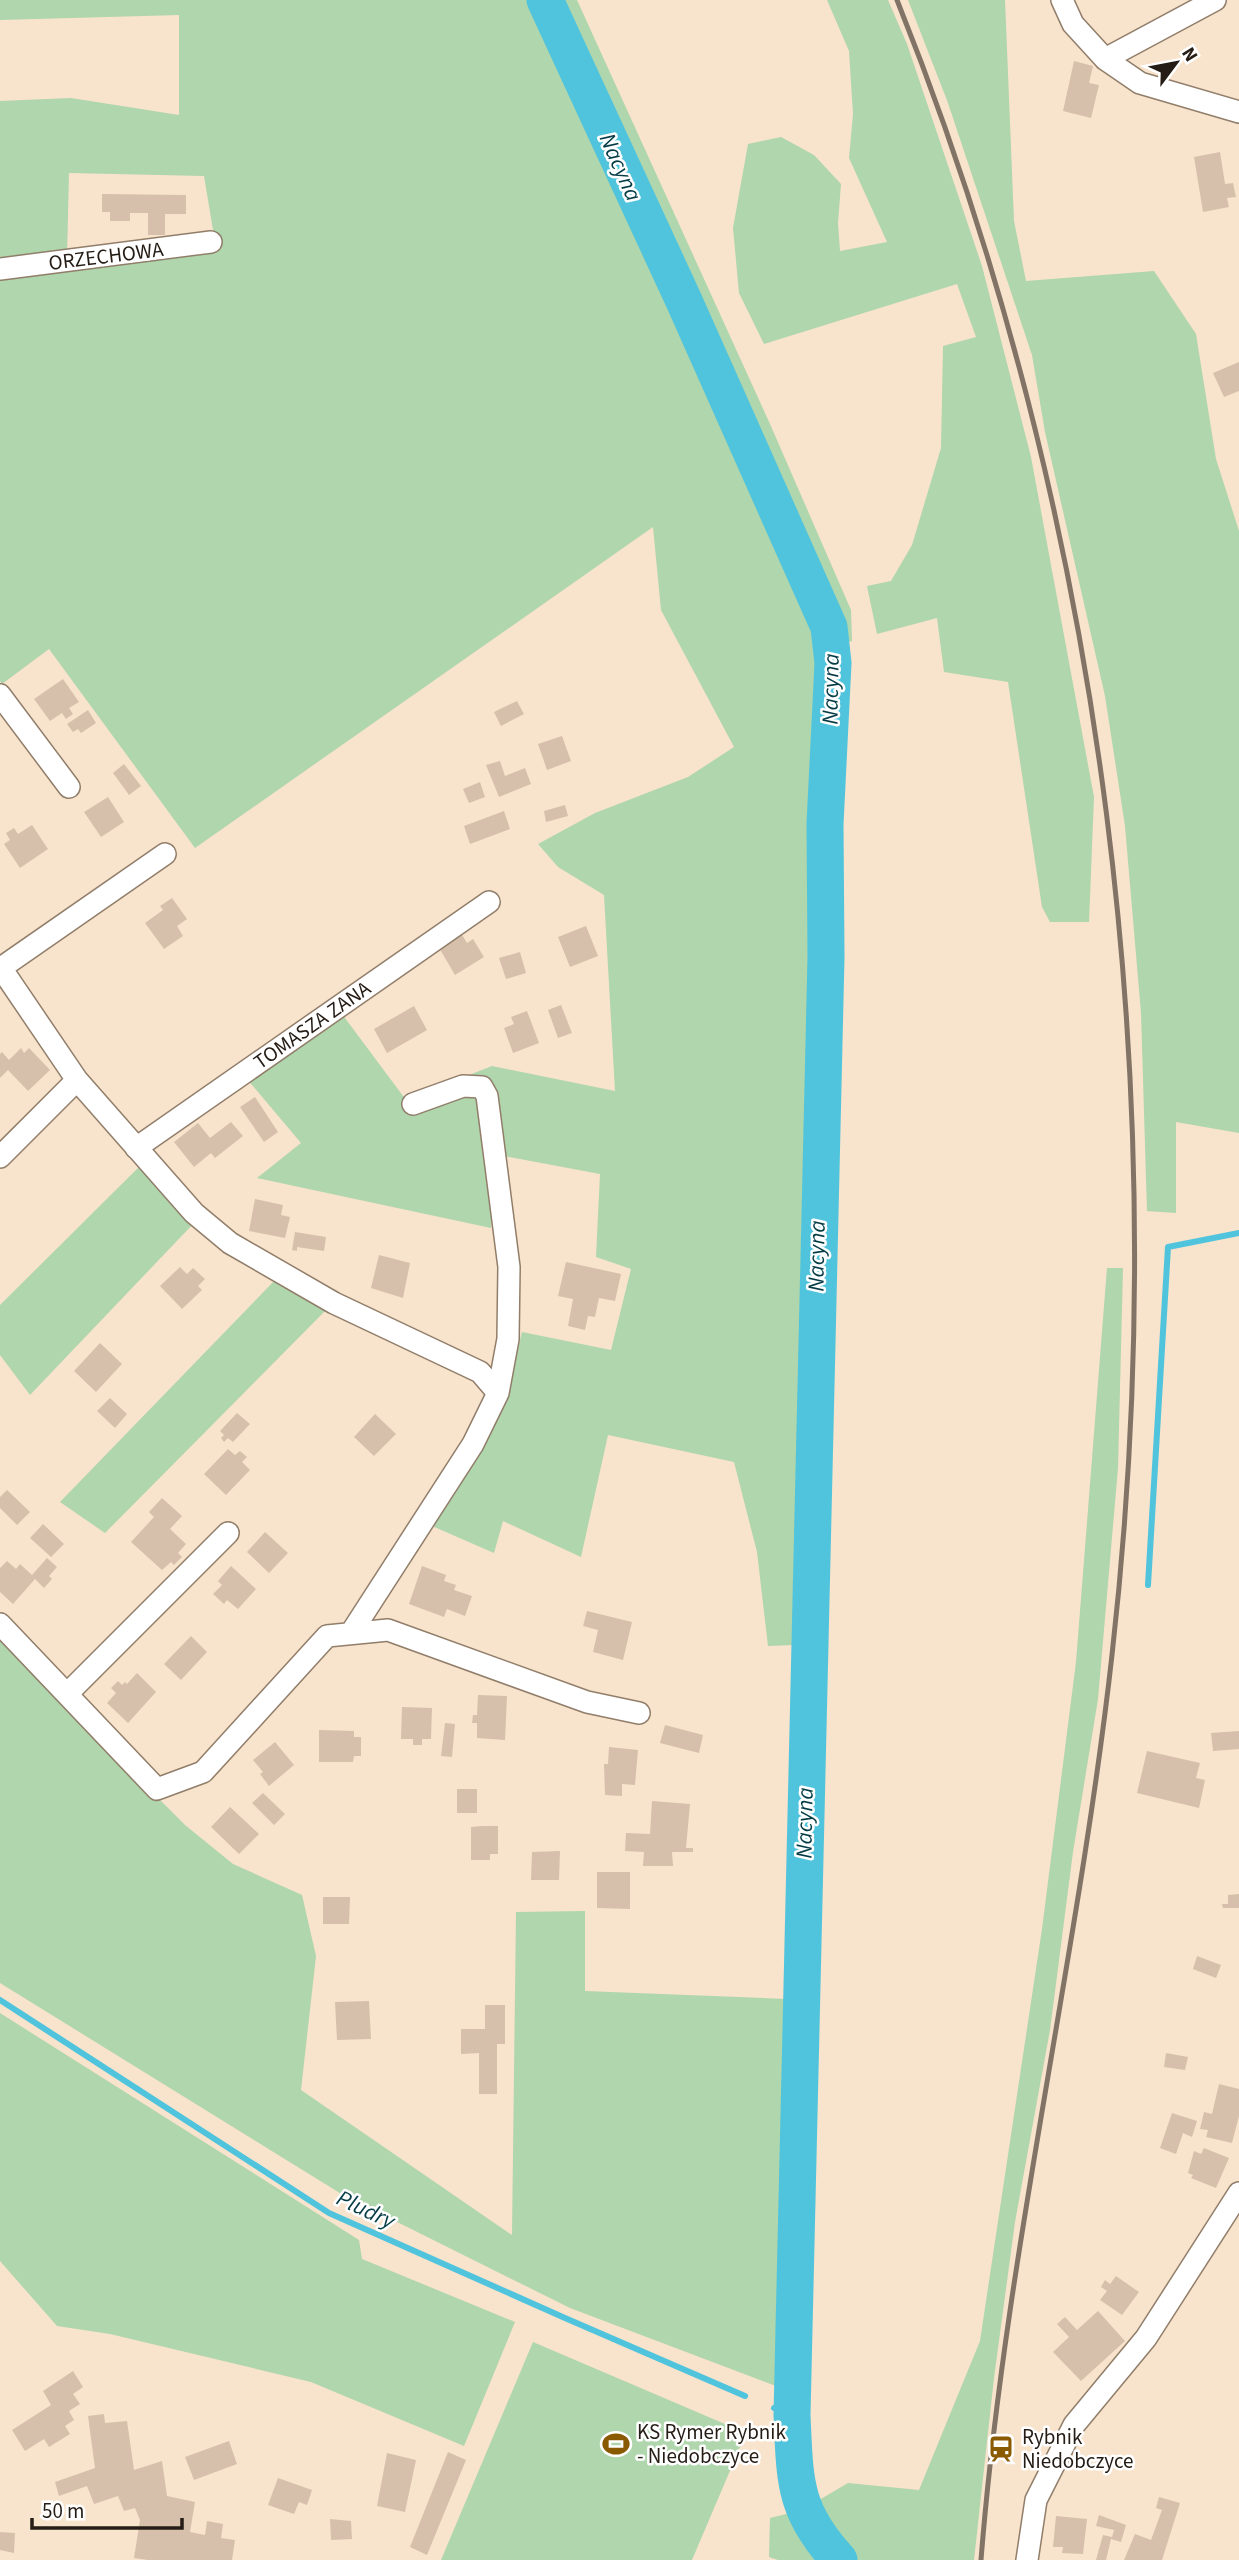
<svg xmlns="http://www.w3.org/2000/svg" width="1239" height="2560" viewBox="0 0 1239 2560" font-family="'Source Sans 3',sans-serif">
	<rect width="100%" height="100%" fill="#f8e3cc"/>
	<!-- green -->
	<path fill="#afd6ad" d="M 0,0 L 539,0 L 821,624 L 824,701 L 810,1085 L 793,1645 L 768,1646 L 757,1552 L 734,1462 L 608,1435 L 581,1557 L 503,1521 L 494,1553 L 432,1526 L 509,1385 L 522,1332 L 611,1350 L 631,1269 L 596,1257 L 600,1174 L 493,1154 L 491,1228 L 257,1178 L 301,1143 L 247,1079 L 342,1014 L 406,1100 L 492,1066 L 615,1091 L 604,895 L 558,867 L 538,844 L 595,813 L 688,777 L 734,747 L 661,610 L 653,527 L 195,848 L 49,649 L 2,684 L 0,681 L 0,276 L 216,248 L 204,176 L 69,173 L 67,256 L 0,258 L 0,101 L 71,98 L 179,115 L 179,15 L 0,20 Z
		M 556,0 L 577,0 L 770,424 L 851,610 L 852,641 L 839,645 L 837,625 Z
		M 827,0 L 888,0 L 907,44 L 982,266 L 1031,457 L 1094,797 L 1089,922 L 1050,922 L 1042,907 L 1008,682 L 944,672 L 937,618 L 877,634 L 867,586 L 891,581 L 912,545 L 941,448 L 943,346 L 976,337 L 957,284 L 764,344 L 739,293 L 733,228 L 748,144 L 781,137 L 814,155 L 841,184 L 838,223 L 840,251 L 887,242 L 849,158 L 853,114 L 849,51 Z
		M 908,0 L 1005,0 L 1014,221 L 1026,281 L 1154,271 L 1196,334 L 1216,459 L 1239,531 L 1239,1133 L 1176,1122 L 1176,1213 L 1147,1211 L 1141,1013 L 1125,826 L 1105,696 L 1045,432 L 1032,355 L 948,103 Z
		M 140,1166 L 194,1223 L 30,1395 L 0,1355 L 0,1305 Z
		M 1107,1268 L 1123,1268 L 1118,1468 L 1098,1699 L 1073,1852 L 1050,2030 L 1015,2222 L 994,2378 L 974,2560 L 850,2560 L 827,2532 L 814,2503 L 848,2483 L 919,2490 L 980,2341 L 1042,1929 L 1076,1662 Z
		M 278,1277 L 328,1308 L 105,1533 L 60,1502 Z
		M 0,1639 L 185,1825 L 233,1864 L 302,1895 L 316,1956 L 301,2090 L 512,2235 L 516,1912 L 585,1911 L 585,1991 L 786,1999 L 776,2386 L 570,2308 L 343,2195 L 0,1983 Z
		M 0,2013 L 359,2240 L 362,2259 L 515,2322 L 464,2446 L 311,2382 L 110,2334 L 57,2326 L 0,2261 Z
		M 533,2342 L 746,2433 L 692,2560 L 441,2560 Z
		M 794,2512 L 811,2541 L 827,2560 L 778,2560 L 769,2557 L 770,2518 Z"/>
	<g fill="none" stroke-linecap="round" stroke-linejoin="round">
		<!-- stream -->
		<path stroke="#50c4dc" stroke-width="6" d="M 1148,1585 L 1168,1247 L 1239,1233
			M 806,1819 L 820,1811
			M 0,2000 L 329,2213 L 565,2318 L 745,2396
			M 774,2408 L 792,2415"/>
		<!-- river -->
		<path stroke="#50c4dc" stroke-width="37" d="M 545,0 L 684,301 L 829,627 L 833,663 L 825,824 L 826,957 L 792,2415 C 795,2480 793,2510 839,2560"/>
	</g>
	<!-- building -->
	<path fill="#d6c0ab" d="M 1074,61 L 1093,66 L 1089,83 L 1099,85 L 1091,118 L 1063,111 Z
		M 1220,152 L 1225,184 L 1233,183 L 1236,197 L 1227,198 L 1229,207 L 1203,212 L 1194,157 Z
		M 102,194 L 186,195 L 186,214 L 165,214 L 165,235 L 148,235 L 148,213 L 130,213 L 130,221 L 110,221 L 110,212 L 102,212 Z
		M 1239,362 L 1239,391 L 1224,397 L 1213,373 Z
		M 63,679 L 79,702 L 69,708 L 73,714 L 66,719 L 62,713 L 50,721 L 34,699 Z
		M 517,701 L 524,714 L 501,726 L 494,712 Z
		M 88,710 L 96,723 L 81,733 L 78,729 L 73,732 L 67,724 Z
		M 562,736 L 571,761 L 547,770 L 538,744 Z
		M 500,761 L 505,776 L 525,768 L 531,784 L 499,797 L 486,765 Z
		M 124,764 L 141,786 L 129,795 L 113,773 Z
		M 480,782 L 485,797 L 469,803 L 463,789 Z
		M 108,797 L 124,822 L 101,837 L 84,812 Z
		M 565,805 L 568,816 L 546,822 L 544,811 Z
		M 504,811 L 510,829 L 470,844 L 464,826 Z
		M 32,825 L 48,849 L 20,868 L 4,844 L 10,840 L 6,833 L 14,828 L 18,834 Z
		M 172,898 L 187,919 L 177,926 L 183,936 L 164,949 L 145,923 L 163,910 L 160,906 Z
		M 586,926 L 598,956 L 570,967 L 558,937 Z
		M 461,933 L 467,943 L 473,939 L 484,957 L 455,975 L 438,946 Z
		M 520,952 L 526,973 L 506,979 L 499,958 Z
		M 561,1005 L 572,1033 L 558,1038 L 548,1010 Z
		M 414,1006 L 427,1030 L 387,1053 L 374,1029 Z
		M 527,1011 L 539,1043 L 513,1053 L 504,1028 L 514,1024 L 511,1017 Z
		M 21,1048 L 24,1053 L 29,1048 L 50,1070 L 28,1091 L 8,1070 L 0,1078 L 0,1054 L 2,1052 L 9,1060 Z
		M 255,1097 L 278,1132 L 264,1142 L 240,1107 Z
		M 231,1122 L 243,1136 L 215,1158 L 211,1153 L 194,1167 L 174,1142 L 198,1123 L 210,1138 Z
		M 255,1199 L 283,1205 L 281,1215 L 290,1217 L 285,1238 L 249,1231 Z
		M 295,1232 L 326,1237 L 324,1251 L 297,1247 L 297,1251 L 292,1250 Z
		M 379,1255 L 410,1263 L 403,1298 L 371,1288 Z
		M 566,1262 L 621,1274 L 615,1301 L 599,1298 L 595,1317 L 588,1316 L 585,1330 L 568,1326 L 573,1299 L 558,1296 Z
		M 180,1267 L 187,1274 L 193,1268 L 205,1279 L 198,1286 L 202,1290 L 182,1309 L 160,1286 Z
		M 100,1343 L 122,1364 L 96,1392 L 74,1371 Z
		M 110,1398 L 127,1414 L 115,1428 L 97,1411 Z
		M 237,1413 L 250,1424 L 233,1442 L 228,1438 L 224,1442 L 221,1438 L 224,1435 L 220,1431 Z
		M 375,1414 L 396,1434 L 374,1456 L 354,1437 Z
		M 228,1449 L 235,1455 L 240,1451 L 247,1457 L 242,1462 L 250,1470 L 226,1495 L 204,1474 Z
		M 7,1490 L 30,1512 L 17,1525 L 0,1508 L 0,1497 Z
		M 162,1498 L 182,1516 L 170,1529 L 186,1544 L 178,1553 L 182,1557 L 174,1565 L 171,1562 L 162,1570 L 131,1542 L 154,1517 L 149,1512 Z
		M 43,1524 L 64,1544 L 51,1557 L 30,1538 Z
		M 265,1532 L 288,1553 L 269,1573 L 247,1552 Z
		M 47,1558 L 57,1567 L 49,1576 L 52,1579 L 44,1588 L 35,1579 L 13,1604 L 0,1592 L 0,1568 L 7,1561 L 16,1569 L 20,1564 L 32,1575 Z
		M 231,1566 L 256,1589 L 238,1609 L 227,1600 L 224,1604 L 213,1594 L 222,1585 L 218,1581 Z
		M 422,1566 L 446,1575 L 444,1581 L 456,1585 L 454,1590 L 472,1596 L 465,1616 L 447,1609 L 444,1617 L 409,1604 Z
		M 587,1611 L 632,1622 L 623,1660 L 593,1652 L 598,1630 L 583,1626 Z
		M 191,1636 L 207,1652 L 181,1680 L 164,1664 Z
		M 137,1673 L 156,1692 L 128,1723 L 107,1703 L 116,1693 L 111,1688 L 118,1681 L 122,1685 L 125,1682 L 127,1684 Z
		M 478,1695 L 507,1696 L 505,1740 L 477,1738 L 477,1723 L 472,1723 L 473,1715 L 477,1715 Z
		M 402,1707 L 432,1708 L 431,1739 L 422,1739 L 422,1745 L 413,1745 L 413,1739 L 401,1739 Z
		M 445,1723 L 455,1724 L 452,1757 L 441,1756 Z
		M 665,1725 L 703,1735 L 699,1753 L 660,1743 Z
		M 319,1730 L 354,1731 L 354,1737 L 361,1737 L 361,1756 L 354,1756 L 353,1762 L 319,1762 Z
		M 1239,1731 L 1239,1749 L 1213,1751 L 1211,1733 Z
		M 275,1742 L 294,1765 L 269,1786 L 260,1774 L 263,1772 L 253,1760 Z
		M 609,1747 L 638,1750 L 635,1785 L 622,1784 L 622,1796 L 605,1795 L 604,1764 L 608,1764 Z
		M 1147,1751 L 1200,1763 L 1196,1778 L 1205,1780 L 1199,1808 L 1137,1793 Z
		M 457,1789 L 477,1789 L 477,1813 L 457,1813 Z
		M 263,1793 L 285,1814 L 274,1825 L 252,1803 Z
		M 652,1801 L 690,1804 L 686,1848 L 693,1848 L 693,1852 L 672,1852 L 673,1866 L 643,1866 L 644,1852 L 625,1851 L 626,1833 L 650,1834 Z
		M 230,1807 L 259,1834 L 239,1854 L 211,1827 Z
		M 483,1826 L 498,1826 L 498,1854 L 490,1854 L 490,1860 L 471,1860 L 471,1827 Z
		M 560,1851 L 559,1880 L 531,1880 L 532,1852 Z
		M 597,1872 L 630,1872 L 630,1909 L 597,1908 Z
		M 1239,1894 L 1239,1908 L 1223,1908 L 1222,1904 L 1228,1904 L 1228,1895 Z
		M 323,1897 L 350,1897 L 349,1924 L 323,1924 Z
		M 1197,1956 L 1221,1965 L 1216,1978 L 1193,1969 Z
		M 369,2001 L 371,2039 L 337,2040 L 335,2002 Z
		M 485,2005 L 505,2005 L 505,2044 L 497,2044 L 497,2094 L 479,2094 L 479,2053 L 461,2054 L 461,2029 L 485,2029 Z
		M 1166,2053 L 1188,2057 L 1185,2070 L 1164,2067 Z
		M 1219,2084 L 1239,2089 L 1239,2116 L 1232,2143 L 1206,2137 L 1208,2130 L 1200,2129 L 1204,2112 L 1212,2114 Z
		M 1172,2113 L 1197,2121 L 1192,2137 L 1183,2133 L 1176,2154 L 1160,2148 Z
		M 1204,2148 L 1229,2158 L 1216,2188 L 1191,2178 L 1193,2175 L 1188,2173 L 1194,2151 L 1201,2154 Z
		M 1116,2276 L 1139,2292 L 1122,2315 L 1100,2300 L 1107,2291 L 1101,2287 L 1105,2280 L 1110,2284 Z
		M 1098,2311 L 1125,2341 L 1081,2381 L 1053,2352 L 1069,2337 L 1057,2324 L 1065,2317 L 1077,2330 Z
		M 73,2371 L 83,2387 L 73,2394 L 80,2404 L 69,2411 L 74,2420 L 65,2426 L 70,2434 L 49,2447 L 44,2439 L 25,2451 L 12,2430 L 51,2405 L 43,2391 Z
		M 104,2414 L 105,2423 L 127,2421 L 134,2470 L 162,2461 L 167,2496 L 195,2502 L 190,2532 L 205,2535 L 207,2521 L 223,2524 L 221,2538 L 235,2540 L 232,2560 L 148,2560 L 134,2558 L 140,2520 L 135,2508 L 124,2511 L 118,2496 L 94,2504 L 87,2486 L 59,2496 L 55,2482 L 95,2468 L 88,2416 Z
		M 229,2441 L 237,2464 L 194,2480 L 185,2457 Z
		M 448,2452 L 466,2460 L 427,2555 L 410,2547 Z
		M 387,2453 L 416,2460 L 405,2512 L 377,2506 Z
		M 278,2478 L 312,2490 L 307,2505 L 299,2502 L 294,2514 L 268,2505 Z
		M 1159,2497 L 1180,2503 L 1162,2560 L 1124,2560 L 1135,2534 L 1151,2540 L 1162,2510 L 1156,2508 Z
		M 1099,2515 L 1126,2525 L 1121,2542 L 1111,2539 L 1106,2560 L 1096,2560 L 1103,2535 L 1112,2537 L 1114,2530 L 1096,2526 Z
		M 1056,2516 L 1087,2519 L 1083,2554 L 1062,2553 L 1063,2547 L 1053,2547 Z
		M 330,2519 L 351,2521 L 352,2539 L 331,2540 Z
		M 0,2532 L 15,2533 L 14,2553 L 0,2550 Z"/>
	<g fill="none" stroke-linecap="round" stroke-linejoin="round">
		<!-- street casing -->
		<g stroke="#917e6a" stroke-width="24">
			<path id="street" d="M 1062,0 L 1073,24 L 1105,59 L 1140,83 L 1239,112
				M 1105,59 L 1215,0
				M 0,269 L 211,242
				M 0,695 L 69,787
				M 165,854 L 1,968 L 77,1080 L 194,1213 L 230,1243 L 334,1303 L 480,1372 L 498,1393 L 473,1444 L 351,1633
				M 413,1104 L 463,1086 L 482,1087 L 487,1096 L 509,1267 L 508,1339 L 498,1393
				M 136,1148 L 489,902
				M 0,1157 L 77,1080
				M 0,1624 L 157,1789 L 203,1772 L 327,1636 L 388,1630 L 587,1702 L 639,1713
				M 67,1694 L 228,1533
				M 1027,2560 L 1036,2500 L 1074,2425 L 1146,2338 L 1239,2193"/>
		</g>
		<!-- street -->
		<use href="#street" stroke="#fff" stroke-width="21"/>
		<!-- rail -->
		<path stroke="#817365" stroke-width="5" d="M 897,0 C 1106,521 1175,1098 1112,1655 C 1078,1958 1005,2256 981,2560"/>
	</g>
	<!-- icons -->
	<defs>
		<g id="stadium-bare" transform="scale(2.1)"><path d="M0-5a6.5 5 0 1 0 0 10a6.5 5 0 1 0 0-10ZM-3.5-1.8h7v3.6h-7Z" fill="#8a5a00" stroke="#fff" stroke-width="2.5" paint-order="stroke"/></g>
		<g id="station-bare" transform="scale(2.1)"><path d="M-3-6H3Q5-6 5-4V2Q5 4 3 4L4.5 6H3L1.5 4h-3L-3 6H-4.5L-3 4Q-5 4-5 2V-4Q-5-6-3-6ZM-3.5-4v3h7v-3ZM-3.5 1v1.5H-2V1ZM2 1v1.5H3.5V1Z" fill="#8a5a00" stroke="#fff" stroke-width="2.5" paint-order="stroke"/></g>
	</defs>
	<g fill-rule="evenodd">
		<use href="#stadium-bare" x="616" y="2444"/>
		<use href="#station-bare" x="1001" y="2449"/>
	</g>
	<g text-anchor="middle" stroke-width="5" stroke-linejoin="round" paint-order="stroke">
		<!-- street labels -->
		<g font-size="21" fill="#251d15" stroke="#fff">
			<text transform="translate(106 256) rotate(-7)" y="7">ORZECHOWA</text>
			<text transform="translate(312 1025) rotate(-35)" y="7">TOMASZA ZANA</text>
		</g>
		<!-- poi labels -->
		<g font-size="21" fill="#251d15" stroke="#fff" text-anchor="start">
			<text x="637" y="2439">KS Rymer Rybnik<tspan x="637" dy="24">- Niedobczyce</tspan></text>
			<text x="1022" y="2444">Rybnik<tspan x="1022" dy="24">Niedobczyce</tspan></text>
		</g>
		<!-- water labels -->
		<g font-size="23" font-style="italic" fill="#053c46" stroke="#fff">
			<text transform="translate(621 167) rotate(66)" y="8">Nacyna</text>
			<text transform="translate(830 689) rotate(-89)" y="8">Nacyna</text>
			<text transform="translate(816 1256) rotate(-89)" y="8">Nacyna</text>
			<text transform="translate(804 1823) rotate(-89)" y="8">Nacyna</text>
			<text transform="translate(366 2209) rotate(25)" y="8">Pludry</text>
		</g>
	</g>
	<!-- north arrow -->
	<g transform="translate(1176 63) rotate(58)" stroke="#ffffff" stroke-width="5" paint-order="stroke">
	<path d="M0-5L12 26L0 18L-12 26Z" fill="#251d15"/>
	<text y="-10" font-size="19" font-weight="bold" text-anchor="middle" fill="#251d15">N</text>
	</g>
	<!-- scale -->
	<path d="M32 2518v10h150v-10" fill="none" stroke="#251d15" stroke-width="3.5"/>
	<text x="42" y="2518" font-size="21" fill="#251d15" stroke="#ffffff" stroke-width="5" paint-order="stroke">50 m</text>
</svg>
